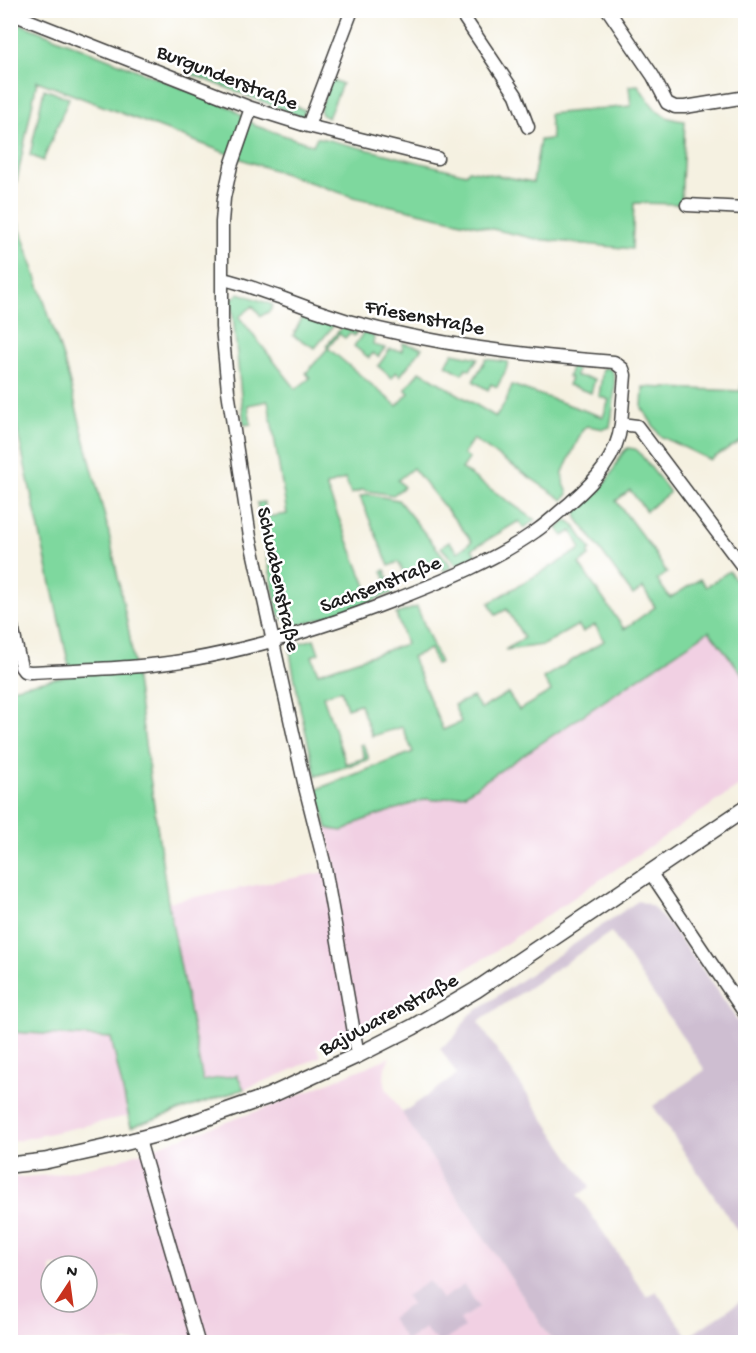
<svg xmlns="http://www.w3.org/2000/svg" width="756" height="1353" viewBox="0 0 756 1353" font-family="'Gochi Hand',sans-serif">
	<rect width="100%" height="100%" fill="#fff"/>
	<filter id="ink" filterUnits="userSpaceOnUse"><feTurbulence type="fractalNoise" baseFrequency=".0167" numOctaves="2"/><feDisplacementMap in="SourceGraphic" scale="12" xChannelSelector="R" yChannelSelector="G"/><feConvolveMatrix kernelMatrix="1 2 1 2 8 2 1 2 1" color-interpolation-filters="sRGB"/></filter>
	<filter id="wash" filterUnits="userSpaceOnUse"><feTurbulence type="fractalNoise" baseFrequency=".008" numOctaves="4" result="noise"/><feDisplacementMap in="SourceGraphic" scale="24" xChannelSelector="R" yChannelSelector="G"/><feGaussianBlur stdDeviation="1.35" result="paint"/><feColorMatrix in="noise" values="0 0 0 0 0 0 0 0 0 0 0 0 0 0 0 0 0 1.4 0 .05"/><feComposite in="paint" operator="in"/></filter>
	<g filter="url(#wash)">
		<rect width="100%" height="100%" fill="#f5f1e1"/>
		<!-- built -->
		<path fill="#f1d0e3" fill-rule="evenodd" d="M 729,571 L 745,593 L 745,782 L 486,957 L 393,1011 L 316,1047 L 321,1056 L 285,1073 L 244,1089 L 237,1075 L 203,1082 L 168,902 L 336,870 L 317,789 L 538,706 Z
			M 11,1032 L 111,1038 L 128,1116 L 11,1142 Z
			M 390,1057 L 385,1067 L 384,1077 L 386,1088 L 553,1342 L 11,1342 L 10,1178 L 52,1175 L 116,1161 L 277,1104 ZM 51,1266 L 87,1266 L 87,1302 L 51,1302 Z"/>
		<!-- industrial -->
		<path fill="#cebed1" d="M 638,901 L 645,903 L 653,907 L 672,929 L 711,981 L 734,1015 L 745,1037 L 745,1106 L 740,1110 L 746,1118 L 745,1242 L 653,1106 L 705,1070 L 611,932 L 478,1022 L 590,1187 L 578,1195 L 647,1297 L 656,1291 L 688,1337 L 745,1298 L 746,1342 L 553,1342 L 402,1113 L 457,1075 L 440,1048 L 454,1038 L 468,1016 Z
			M 429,1281 L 442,1299 L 464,1285 L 479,1307 L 459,1320 L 464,1328 L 442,1342 L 438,1342 L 434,1337 L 432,1338 L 425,1328 L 406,1341 L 391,1318 L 411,1304 L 406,1296 Z"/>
		<!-- green -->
		<path fill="#7ed89e" stroke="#4d7a5d" stroke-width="1.5" d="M 11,20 L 232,108 L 256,126 L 313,145 L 317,137 L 466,174 L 469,170 L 533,182 L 540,140 L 552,139 L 549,114 L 631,106 L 629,86 L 638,85 C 652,106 658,119 685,121 L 681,204 L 634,203 L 632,249 L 536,239 L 353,197 L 247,161 L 37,81 L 12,204 L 64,361 L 108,529 L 129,632 L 168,902 L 203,1081 L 237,1075 L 244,1089 L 131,1127 L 111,1038 L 11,1032 L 11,688 L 71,675 L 11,402 Z
			M 194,67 L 305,110 L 302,117 L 191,74 Z
			M 331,80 L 342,84 L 328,118 L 322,115 L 320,109 Z
			M 44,89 L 69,98 L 43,161 L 30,155 Z
			M 239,293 L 273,305 L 270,311 L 261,316 L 253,306 L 239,317 L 296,389 L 310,378 L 306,373 L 328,348 L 326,346 L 342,327 L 357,332 L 354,336 L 350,333 L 345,338 L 339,334 L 328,348 L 397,406 L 409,393 L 405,389 L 420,371 L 496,417 L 506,401 L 512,385 L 603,417 L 609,400 L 599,396 L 603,368 L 611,369 C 619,379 612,414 610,427 L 604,429 L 587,426 L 583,429 L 563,472 C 561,483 566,485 568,494 L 563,500 L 473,439 L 463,454 L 469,459 L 462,469 L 535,520 L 524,528 L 519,521 L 472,549 L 476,555 L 457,565 L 441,547 L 449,541 L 458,552 L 472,541 L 413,468 L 398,480 L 404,487 L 393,495 L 362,490 L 351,494 L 345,479 L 326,486 L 368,591 L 387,584 L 382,571 L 385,570 L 394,592 L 356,607 L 300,625 C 290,624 285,621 278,614 L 257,503 L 264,502 L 267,517 L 287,514 L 268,401 L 248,405 L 251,424 L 244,425 L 232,306 L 232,299 Z
			M 303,316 L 334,325 L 315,348 L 293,336 Z
			M 363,333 L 374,336 L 373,345 L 385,348 L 378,357 L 373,353 L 369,358 L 354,346 Z
			M 403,343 L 422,348 L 400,376 L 396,372 L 392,378 L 378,366 L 390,349 L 402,351 Z
			M 453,353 L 478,358 L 470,370 L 466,368 L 462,374 L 446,365 Z
			M 486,359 L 508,362 L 506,370 L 497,387 L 491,384 L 488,390 L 473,381 Z
			M 571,367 L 577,368 L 576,376 L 595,379 L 591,393 L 568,385 L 571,378 L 568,377 Z
			M 742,378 L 745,378 L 745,439 L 710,460 L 660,436 L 642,408 L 643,387 L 741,391 Z
			M 628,448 L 635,449 L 638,451 L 669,491 L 669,493 L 646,511 L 630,490 L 616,501 L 652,549 L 667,573 L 657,580 L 670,598 L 700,579 L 706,587 L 729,571 L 745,593 L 745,677 L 709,631 L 465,794 L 436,800 L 426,799 L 358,822 C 346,833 341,832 327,828 L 317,789 L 413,752 L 402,727 L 372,736 L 360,704 L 347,708 L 341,690 L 323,696 L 346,764 L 365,758 L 360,745 L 363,744 L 368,756 L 368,760 L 316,776 L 301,712 L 291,659 L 290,648 L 294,645 L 314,639 L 319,653 L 312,656 L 318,673 L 406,644 L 396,614 L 417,607 L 440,663 L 436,664 L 430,649 L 412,657 L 443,730 L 461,722 L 454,705 L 473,697 L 481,709 L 508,693 L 519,710 L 551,691 L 543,678 L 604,641 L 595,625 L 583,632 L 578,625 L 543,645 L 505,650 L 524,638 L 507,609 L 496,615 L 489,603 L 581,549 L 572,531 L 563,536 L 557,528 L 566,521 L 569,521 L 573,524 L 591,550 L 589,551 L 589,556 L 579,564 L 624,629 L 655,607 L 643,588 L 633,595 L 577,518 L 576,511 C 588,500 602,490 610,476 C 616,467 619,453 628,448 Z
			M 367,494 L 398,500 L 452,567 L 444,571 L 439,561 L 406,576 L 398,562 L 389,566 L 360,497 Z"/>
	</g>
	<g filter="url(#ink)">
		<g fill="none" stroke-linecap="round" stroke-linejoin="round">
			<!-- minor casing -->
			<g stroke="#3d3c3a" stroke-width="15">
				<path id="minor" d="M 459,10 L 516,95 L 528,127
					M 608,10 L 653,76 L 667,103 L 675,107 L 685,107 L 746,97
					M 10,13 L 251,108 L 308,126 L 437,158
					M 251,108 L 231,166 L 224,198 L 222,222 L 222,327 L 228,391 L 250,537 L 305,787 L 324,862 L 358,1055
					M 308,126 L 352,10
					M 687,205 L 746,208
					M 223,279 C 242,283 260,291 279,297 C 302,306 325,314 348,321 C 435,345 524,355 614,362 L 623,369 L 625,375 L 621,424 L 637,426 L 746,571
					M 10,618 L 21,667 L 24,671 L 30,672 C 83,669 136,669 188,660 C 262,647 328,626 397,599 C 445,580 494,561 536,531 C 548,523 559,512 571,502 C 595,481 617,458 621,424
					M 650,872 L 746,1015
					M 139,1140 L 198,1342"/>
			</g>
			<!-- tertiary casing -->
			<g stroke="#3d3c3a" stroke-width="18">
				<path id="tertiary" d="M 10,1165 L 45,1161 L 108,1147 L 166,1132 L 269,1096 L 358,1055 L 413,1027 L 476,990 L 746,808"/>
			</g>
			<!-- minor -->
			<use href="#minor" stroke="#fff" stroke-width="12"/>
			<!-- tertiary -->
			<use href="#tertiary" stroke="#fff" stroke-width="15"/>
		</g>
	</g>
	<g text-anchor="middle" stroke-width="5" stroke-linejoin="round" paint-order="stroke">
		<!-- street labels -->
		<g font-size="21" fill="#1c1c1c" stroke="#fff">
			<text transform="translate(228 76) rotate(21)" y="7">Burgunderstraße</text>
			<text transform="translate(425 316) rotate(11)" y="7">Friesenstraße</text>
			<text transform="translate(280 579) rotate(78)" y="7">Schwabenstraße</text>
			<text transform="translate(380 583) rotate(-21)" y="7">Sachsenstraße</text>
			<text transform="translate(388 1013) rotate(-28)" y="7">Bajuwarenstraße</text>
		</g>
	</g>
	<!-- margin -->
	<rect width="756" height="1353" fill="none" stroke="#fff" stroke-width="36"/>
	<!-- north arrow -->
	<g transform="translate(69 1284) rotate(13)"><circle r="28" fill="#ffffff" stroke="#a4a4a4" stroke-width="1.5"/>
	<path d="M0-4.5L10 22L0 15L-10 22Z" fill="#c8321e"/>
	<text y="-9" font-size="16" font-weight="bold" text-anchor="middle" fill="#1c1c1c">N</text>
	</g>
</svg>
